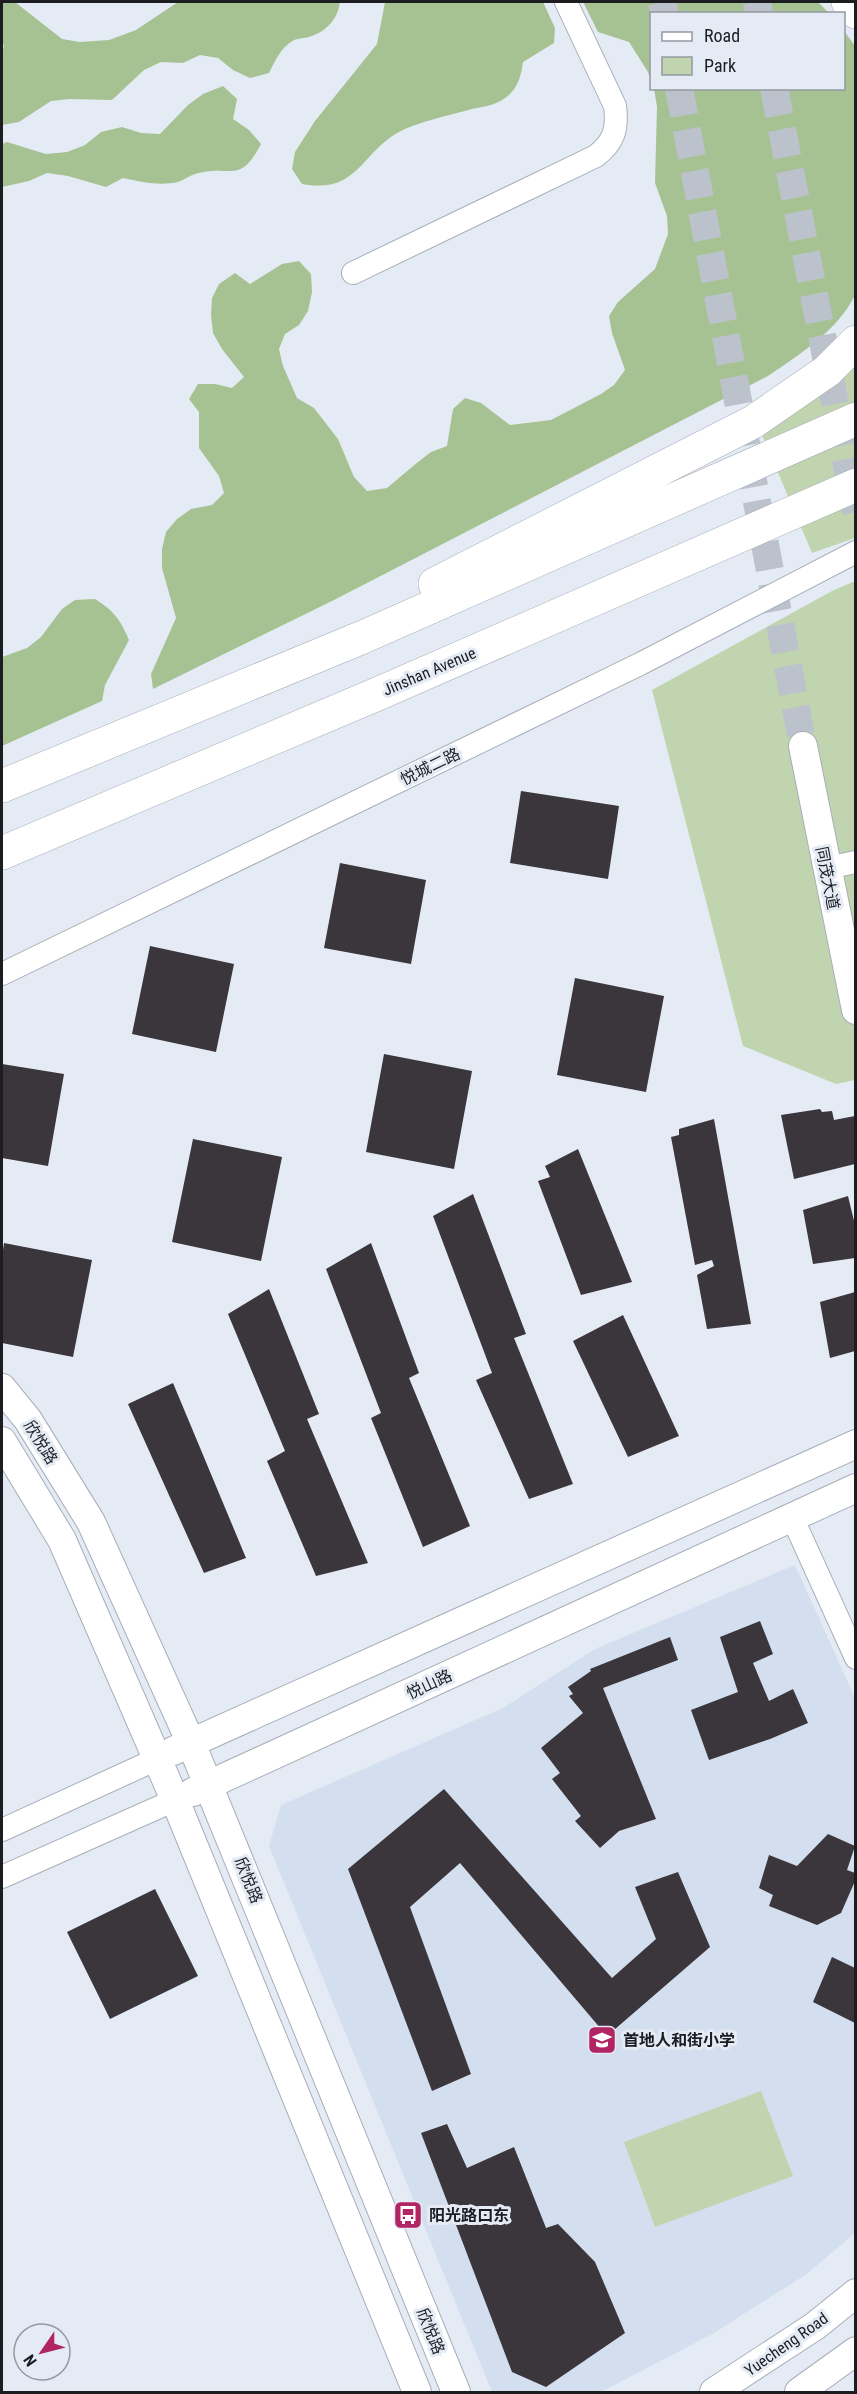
<svg xmlns="http://www.w3.org/2000/svg" width="857" height="2394" viewBox="0 0 857 2394" font-family="'Roboto Condensed','Noto Sans SC',sans-serif">
	<rect width="100%" height="100%" fill="#e4ebf5"/>
	<!-- built -->
	<path fill="#d3deee" d="M 795,1565 L 855,1698 L 855,2233 L 808,2273 L 714,2333 L 601,2392 L 492,2392 L 269,1846 L 281,1805 L 503,1708 L 595,1649 Z"/>
	<!-- green -->
	<path fill="#c0d5af" d="M 855,361 L 855,538 L 812,553 L 762,435 Z
		M 855,581 L 855,1080 L 836,1084 L 743,1046 L 652,690 L 832,591 Z
		M 761,2091 L 793,2176 L 655,2227 L 624,2142 Z"/>
	<!-- forest -->
	<path fill="#a7c292" d="M 2,2 L 15,2 L 62,39 L 80,42 L 109,40 L 136,30 L 178,2 L 340,2 C 338,18 328,30 312,36 C 307,38 300,38 294,40 C 281,47 275,61 269,73 L 250,78 L 233,70 L 218,58 L 200,55 L 183,63 L 161,62 L 144,70 L 112,100 L 70,99 L 51,101 L 19,122 L 2,125 L 2,53 L 4,46 L 2,42 Z
		M 385,2 L 543,2 L 555,28 L 554,43 L 523,62 C 521,75 519,85 509,95 C 498,105 486,106 472,109 C 448,116 419,121 397,133 C 360,155 357,194 302,184 L 292,169 L 295,152 L 315,121 L 377,44 Z
		M 583,2 L 818,2 L 829,13 L 652,14 L 651,81 L 648,72 L 629,42 L 598,32 Z
		M 844,31 L 856,47 L 856,293 C 839,330 800,354 768,376 L 334,600 L 153,689 L 151,674 L 176,618 L 162,568 L 162,549 L 166,532 L 177,519 L 191,509 L 212,505 L 224,493 L 219,476 L 199,448 L 199,412 L 189,399 L 198,384 L 215,384 L 232,388 L 244,377 L 222,349 L 213,333 L 211,315 L 212,298 L 219,284 L 235,273 L 250,284 L 282,264 L 299,261 L 311,274 L 312,292 L 308,311 L 299,325 L 285,334 L 279,349 L 283,366 L 297,398 L 314,408 L 338,439 L 354,477 L 367,491 L 387,488 L 418,462 L 431,452 L 447,446 L 453,409 L 465,398 L 481,403 L 510,425 L 551,420 L 601,394 L 614,385 L 625,370 L 612,333 L 609,316 L 618,302 L 655,269 L 668,234 L 667,216 L 655,183 L 657,107 L 654,89 L 844,88 Z
		M 223,86 L 237,99 L 233,119 L 249,130 L 261,144 C 239,187 228,163 195,174 C 189,176 184,180 178,182 C 160,186 141,182 123,178 L 106,187 L 68,176 L 47,173 L 29,181 L 2,187 L 2,144 L 7,142 L 46,154 L 67,152 L 85,145 L 101,132 L 122,127 L 141,133 L 160,134 L 188,105 L 203,94 Z
		M 95,599 C 114,611 120,619 129,640 L 105,685 L 102,701 L 2,746 L 2,657 L 27,648 L 41,637 L 62,609 L 75,600 Z"/>
	<!-- building -->
	<path fill="#3b353c" d="M 521,791 L 619,806 L 608,879 L 510,863 Z
		M 340,863 L 426,880 L 411,964 L 324,948 Z
		M 150,946 L 234,964 L 216,1052 L 132,1034 Z
		M 575,978 L 664,996 L 646,1092 L 557,1075 Z
		M 384,1054 L 472,1071 L 454,1169 L 366,1152 Z
		M 2,1064 L 64,1074 L 48,1166 L 2,1158 Z
		M 820,1109 L 822,1112 L 832,1111 L 834,1120 L 855,1116 L 855,1164 L 794,1179 L 781,1115 Z
		M 714,1119 L 751,1324 L 707,1329 L 697,1275 L 714,1266 L 712,1260 L 695,1265 L 671,1137 L 679,1135 L 679,1129 Z
		M 193,1139 L 282,1157 L 261,1261 L 172,1242 Z
		M 578,1149 L 632,1282 L 581,1295 L 538,1181 L 550,1177 L 545,1166 Z
		M 473,1194 L 526,1334 L 514,1338 L 573,1484 L 529,1499 L 476,1380 L 492,1373 L 433,1216 Z
		M 848,1196 L 855,1225 L 855,1258 L 813,1264 L 803,1210 Z
		M 4,1243 L 92,1260 L 73,1357 L 2,1343 L 2,1257 Z
		M 371,1243 L 419,1373 L 409,1378 L 470,1526 L 423,1547 L 371,1418 L 381,1413 L 326,1269 Z
		M 269,1289 L 319,1414 L 307,1419 L 368,1563 L 316,1576 L 267,1461 L 285,1451 L 228,1314 Z
		M 855,1292 L 855,1351 L 830,1358 L 820,1302 Z
		M 623,1315 L 679,1436 L 628,1457 L 573,1341 Z
		M 173,1383 L 246,1558 L 204,1573 L 128,1404 Z
		M 760,1621 L 773,1654 L 753,1663 L 769,1701 L 793,1689 L 808,1723 L 770,1739 L 709,1760 L 691,1710 L 738,1692 L 720,1637 Z
		M 670,1637 L 678,1660 L 603,1688 L 656,1819 L 619,1831 L 600,1848 L 575,1821 L 581,1816 L 552,1779 L 560,1773 L 541,1748 L 583,1713 L 569,1696 L 573,1694 L 568,1687 L 591,1671 L 590,1669 Z
		M 444,1789 L 612,1978 L 656,1939 L 635,1887 L 678,1872 L 710,1947 L 607,2036 L 460,1863 L 410,1907 L 471,2074 L 432,2091 L 348,1869 Z
		M 828,1834 L 855,1846 L 847,1870 L 855,1873 L 855,1881 L 841,1913 L 817,1925 L 769,1906 L 773,1895 L 759,1888 L 769,1855 L 797,1866 Z
		M 155,1889 L 198,1976 L 110,2019 L 67,1932 Z
		M 832,1957 L 855,1968 L 855,2023 L 813,2002 Z
		M 447,2124 L 467,2168 L 514,2147 L 546,2228 L 558,2224 L 595,2262 L 625,2333 L 546,2387 L 512,2372 L 421,2133 Z"/>
	<g fill="none" stroke-linecap="round" stroke-linejoin="round">
		<!-- major-tunnel -->
		<path stroke="#bcc2cb" stroke-width="28" stroke-dasharray="28 14" stroke-linecap="butt" d="M 662,2 L 665,14
			M 757,2 L 759,14
			M 679,88 L 803,746
			M 774,88 L 856,512"/>
		<!-- minor casing -->
		<g stroke="#a8aeb8" stroke-width="24">
			<path id="minor" d="M 353,273 L 596,156 C 614,142 618,129 615,106 L 566,2
				M 826,868 L 856,862
				M 2,974 L 640,664 L 856,552
				M 792,1517 L 856,1658
				M 2,1830 L 157,1759
				M 2,1877 L 175,1800"/>
		</g>
		<!-- major casing -->
		<g stroke="#a8aeb8" stroke-width="30">
			<path id="major" d="M 803,746 L 856,1010
				M 2,1388 L 28,1420 L 91,1522 L 191,1743 L 456,2392
				M 2,1441 L 62,1540 L 175,1800 L 417,2392
				M 173,1751 L 856,1444
				M 193,1792 L 856,1488
				M 714,2392 L 815,2326 L 856,2293
				M 799,2392 L 856,2351"/>
		</g>
		<!-- highway casing -->
		<g stroke="#a8aeb8" stroke-width="34">
			<path id="highway" d="M 848,2 L 856,12
				M 435,584 L 753,422 L 827,371 L 856,342
				M 2,786 L 363,637 L 856,419
				M 2,853 L 382,692 L 856,485"/>
		</g>
		<!-- minor -->
		<use href="#minor" stroke="#fff" stroke-width="22"/>
		<!-- major -->
		<use href="#major" stroke="#fff" stroke-width="28"/>
		<!-- highway -->
		<use href="#highway" stroke="#fff" stroke-width="33"/>
	</g>
	<!-- icons -->
	<defs>
		<g id="school-square" transform="scale(1.5)"><rect x="-9" y="-9" width="18" height="18" rx="4" fill="#b02562" stroke="#e4ebf5"/><path d="M0-5L7-2L0 1L-7-2ZM-4 1L0 2.5L4 1V4Q0 6-4 4Z" fill="#fff"/></g>
		<g id="bus-square" transform="scale(1.5)"><rect x="-9" y="-9" width="18" height="18" rx="4" fill="#b02562" stroke="#e4ebf5"/><path d="M-5-6H5V4H4V6H2V4H-2V6H-4V4H-5ZM-3.5-4V0h7V-4ZM-3.5 1.2v1.5H-2V1.2ZM2 1.2v1.5H3.5V1.2Z" fill="#fff"/></g>
	</defs>
	<g fill-rule="evenodd">
		<use href="#school-square" x="602" y="2040"/>
		<use href="#bus-square" x="408" y="2215"/>
	</g>
	<g text-anchor="middle" stroke-width="6" stroke-linejoin="round" paint-order="stroke">
		<!-- street labels -->
		<g font-size="16" fill="#1b1d21" stroke="#e4ebf5">
			<text transform="translate(429 671) rotate(-23)" y="6">Jinshan Avenue</text>
			<text transform="translate(430 766) rotate(-26)" y="6">悦城二路</text>
			<text transform="translate(828 878) rotate(79)" y="6">同茂大道</text>
			<text transform="translate(41 1442) rotate(58)" y="6">欣悦路</text>
			<text transform="translate(429 1684) rotate(-25)" y="6">悦山路</text>
			<text transform="translate(249 1880) rotate(68)" y="6">欣悦路</text>
			<text transform="translate(431 2331) rotate(68)" y="6">欣悦路</text>
			<text transform="translate(786 2344) rotate(-35)" y="6">Yuecheng Road</text>
		</g>
		<!-- poi labels -->
		<g font-size="16" font-weight="bold" fill="#1b1d21" stroke="#e4ebf5" text-anchor="start">
			<text x="623" y="2046">首地人和街小学</text>
			<text x="429" y="2221">阳光路口东</text>
		</g>
	</g>
	<!-- border -->
	<rect width="857" height="2394" fill="none" stroke="#1b1d21" stroke-width="6"/>
	<!-- legend -->
	<rect x="650" y="12" width="195" height="78" fill="#e4ebf5" stroke="#9499a0" stroke-width="1.5"/>
	<rect x="662" y="32" width="30" height="9" fill="#ffffff" stroke="#9499a0" stroke-width="1.5"/>
	<text x="704" y="42" font-size="18" fill="#1b1d21">Road</text>
	<rect x="662" y="57" width="30" height="18" fill="#c0d5af" stroke="#9499a0" stroke-width="1.5"/>
	<text x="704" y="72" font-size="18" fill="#1b1d21">Park</text>
	<!-- north arrow -->
	<g transform="translate(42 2352) rotate(235)"><circle r="28" fill="#e4ebf5" stroke="#9499a0" stroke-width="1.5"/>
	<path d="M0-4.5L10 22L0 15L-10 22Z" fill="#b02562"/>
	<text y="-9" font-size="16" font-weight="bold" text-anchor="middle" fill="#1b1d21">N</text>
	</g>
</svg>
